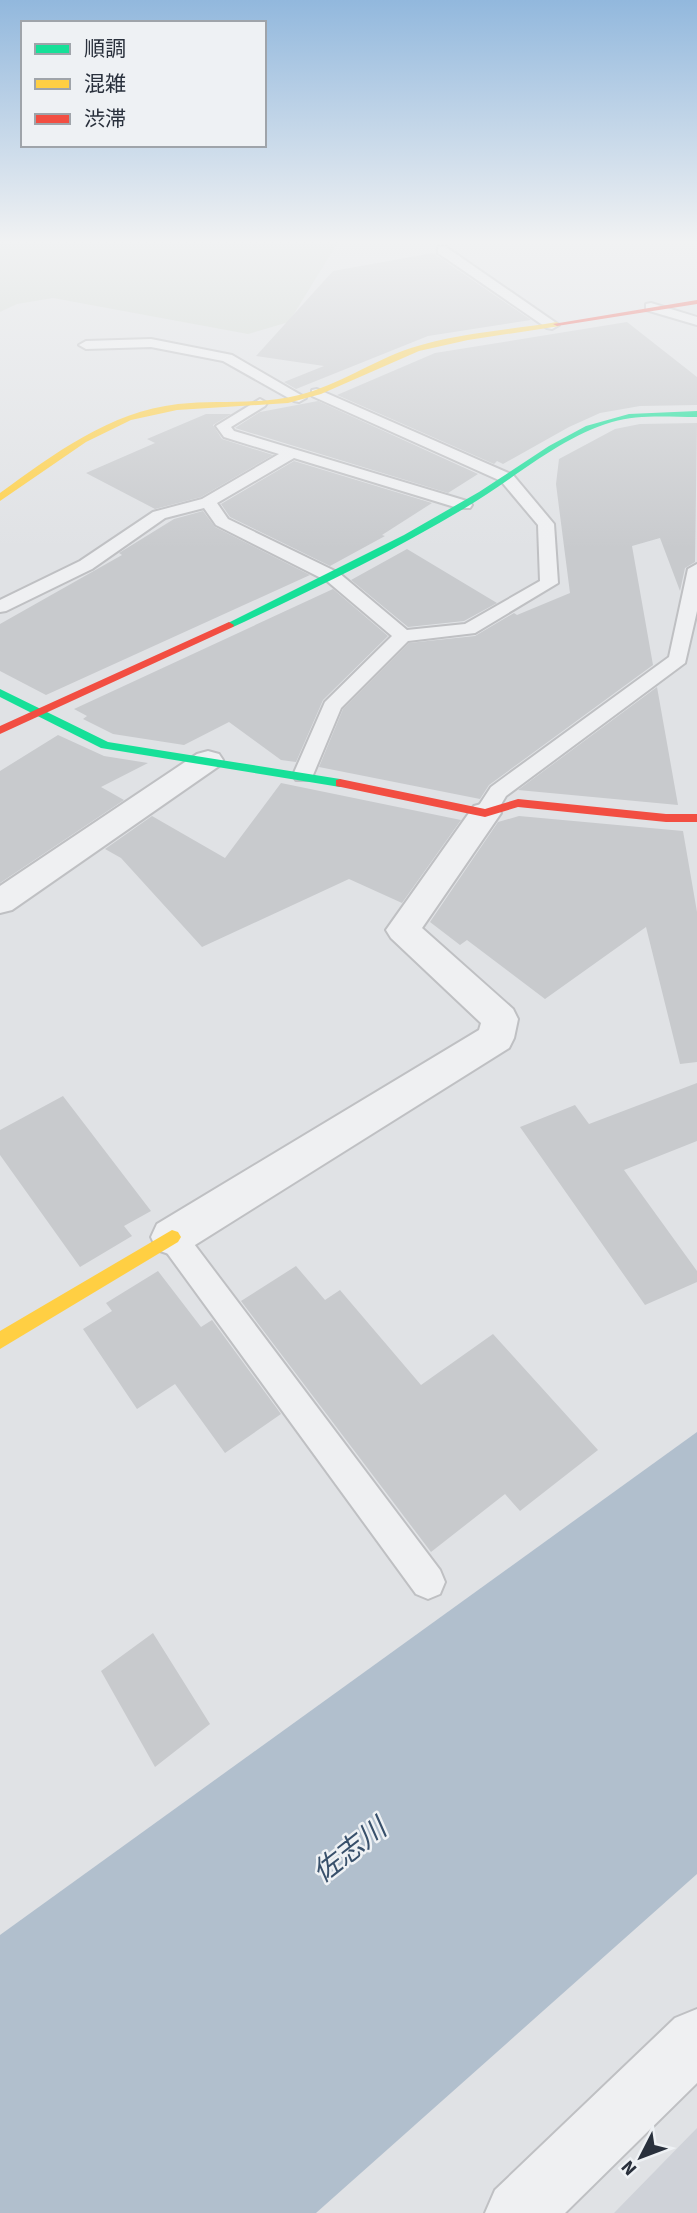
<svg xmlns="http://www.w3.org/2000/svg" width="697" height="2213" viewBox="0 0 697 2213" font-family="'Source Sans 3','Noto Sans JP',sans-serif">
	<rect width="100%" height="100%" fill="#e0e2e5"/>
	<!-- built -->
	<path fill="#cfd2d8" d="M 697,2128 L 697,2213 L 614,2213 Z"/>
	<!-- green -->
	<path fill="#d1d8d1" d="M 0,239 L 340,239 L 289,322 L 248,334 L 53,298 L 17,304 L 0,312 Z"/>
	<!-- water -->
	<path fill="#b1bfcd" d="M 697,1432 L 697,1874 L 316,2213 L 0,2213 L 0,1935 Z"/>
	<!-- building -->
	<path fill="#c8cacd" d="M 433,253 L 531,320 L 428,336 L 296,389 L 284,382 L 324,366 L 256,356 L 333,271 Z
		M 627,322 L 697,377 L 697,405 L 640,406 L 600,413 L 569,427 L 503,464 L 497,461 L 494,464 L 337,395 L 435,353 Z
		M 318,401 L 478,474 L 448,493 L 235,428 L 260,412 Z
		M 206,414 L 231,414 L 213,425 L 222,439 L 273,455 L 201,497 L 155,509 L 86,473 L 155,443 L 147,439 Z
		M 697,423 L 695,562 L 685,568 L 680,591 L 660,538 L 632,546 L 653,665 L 489,785 L 480,799 L 319,767 L 343,709 L 409,643 L 475,636 L 514,613 L 517,615 L 570,593 L 556,484 L 559,459 L 615,429 L 640,424 Z
		M 294,461 L 432,503 L 382,535 L 385,536 L 330,566 L 230,517 L 221,504 Z
		M 203,511 L 215,527 L 310,575 L 46,695 L 0,671 L 0,624 L 122,555 L 119,553 L 174,519 Z
		M 407,549 L 497,603 L 464,621 L 408,627 L 351,580 Z
		M 333,589 L 388,636 L 323,700 L 296,762 L 281,760 L 229,722 L 184,745 L 113,734 L 83,719 L 87,716 L 74,709 Z
		M 657,687 L 678,805 L 518,790 Z
		M 58,735 L 104,756 L 148,763 L 101,787 L 124,800 L 0,883 L 0,771 Z
		M 281,783 L 461,820 L 402,903 L 349,879 L 202,947 L 121,858 L 105,849 L 152,816 L 225,858 Z
		M 519,816 L 683,831 L 697,912 L 697,1062 L 680,1064 L 646,927 L 545,999 L 467,940 L 460,945 L 430,922 L 498,822 Z
		M 697,1083 L 697,1141 L 624,1170 L 697,1271 L 697,1282 L 645,1305 L 520,1127 L 575,1105 L 589,1124 Z
		M 63,1096 L 151,1211 L 124,1226 L 132,1236 L 80,1267 L 0,1155 L 0,1130 Z
		M 296,1266 L 325,1300 L 340,1290 L 421,1385 L 493,1334 L 598,1450 L 520,1511 L 505,1494 L 431,1552 L 241,1301 Z
		M 158,1271 L 201,1327 L 212,1320 L 281,1414 L 225,1453 L 175,1384 L 137,1409 L 83,1329 L 112,1311 L 106,1303 Z
		M 153,1633 L 210,1724 L 155,1767 L 101,1671 Z"/>
	<g fill="none" stroke-linecap="round" stroke-linejoin="round">
		<!-- lane casing -->
		<g stroke="#bfc0c3" stroke-width="4">
			<path id="lane" d="M 438,247 L 446,247 L 559,325 L 552,329 L 547,328 L 438,253 Z
				M 651,303 L 697,317 L 697,325 L 646,310 L 646,304 Z
				M 151,339 L 232,355 L 306,398 L 299,402 L 294,401 L 223,361 L 151,347 L 86,349 L 79,345 L 86,341 Z
				M 317,389 L 513,475 L 554,524 L 558,583 L 475,633 L 408,641 L 341,708 L 313,775 L 310,780 L 296,780 L 293,775 L 325,702 L 392,636 L 327,581 L 216,525 L 204,508 L 165,518 L 92,569 L 6,611 L 0,612 L 0,600 L 80,561 L 153,512 L 202,499 L 279,454 L 224,437 L 216,426 L 260,399 L 267,403 L 265,406 L 231,427 L 234,431 L 470,502 L 472,505 L 470,508 L 458,508 L 294,458 L 217,503 L 228,519 L 339,573 L 407,630 L 465,624 L 540,581 L 538,525 L 501,481 L 312,396 L 312,390 Z
				M 697,564 L 697,611 L 685,663 L 506,796 L 493,818 L 477,818 L 474,813 L 491,787 L 669,657 L 688,569 Z
				M 172,1225 L 182,1228 L 440,1570 L 445,1582 L 440,1594 L 428,1599 L 416,1594 L 162,1246 L 158,1237 L 162,1228 Z"/>
		</g>
		<!-- street casing -->
		<g stroke="#bfc0c3" stroke-width="4">
			<path id="street" d="M 208,751 L 219,754 L 223,760 L 219,766 L 12,910 L 0,913 L 0,886 L 197,754 Z
				M 485,803 L 496,806 L 501,813 L 422,928 L 513,1009 L 518,1019 L 514,1038 L 509,1048 L 187,1250 L 172,1255 L 157,1250 L 151,1237 L 157,1224 L 479,1030 L 481,1023 L 391,938 L 386,930 L 474,806 Z
				M 697,2009 L 697,2083 L 565,2213 L 485,2213 L 495,2190 L 675,2018 Z"/>
		</g>
		<!-- lane -->
		<use href="#lane" fill="#eff0f2" fill-rule="evenodd"/>
		<!-- street -->
		<use href="#street" fill="#eff0f2" fill-rule="evenodd"/>
		<!-- fast -->
		<path fill="#16e098" fill-rule="evenodd" d="M 697,411 L 697,417 C 669,417 639,414 612,422 C 558,438 513,480 465,508 C 390,553 312,590 233,627 L 224,625 L 404,535 L 479,492 L 549,446 L 586,426 L 629,414 Z
			M 0,689 L 108,742 L 340,779 L 346,783 L 340,787 L 101,748 L 0,697 Z"/>
		<!-- slow -->
		<path fill="#ffcf43" fill-rule="evenodd" d="M 557,322 L 560,326 L 468,340 L 419,351 L 321,394 L 288,403 L 177,410 L 131,420 L 86,442 L 0,501 L 0,493 C 54,454 109,412 178,404 C 218,400 259,405 299,395 C 339,385 372,361 411,348 C 458,333 509,330 557,322 Z
			M 172,1230 L 178,1232 L 181,1237 L 178,1242 L 0,1349 L 0,1331 Z"/>
		<!-- jam -->
		<path fill="#f24e42" fill-rule="evenodd" d="M 697,300 L 697,304 L 557,326 L 553,324 Z
			M 229,622 L 234,625 L 233,627 L 0,734 L 0,726 Z
			M 340,779 L 485,809 L 518,799 L 666,814 L 697,814 L 697,822 L 666,822 L 518,807 L 485,817 L 336,786 L 336,780 Z"/>
	</g>
	<!-- sky -->
	<linearGradient id="sky" x2="0" y2="1"><stop stop-color="#92b8dd"/><stop offset="0.44" stop-color="#f1f2f3"/><stop offset="1" stop-color="#f1f2f3" stop-opacity="0"/></linearGradient>
	<rect width="697" height="549" fill="url(#sky)"/>
	<g text-anchor="middle" stroke-width="5" stroke-linejoin="round" paint-order="stroke">
		<!-- near-water labels -->
		<g font-size="28" font-style="italic" fill="#38506b" stroke="#eef1f4">
			<text transform="translate(349 1850) rotate(-38)" y="10">佐志川</text>
		</g>
	</g>
	<!-- legend -->
	<rect x="21" y="21" width="245" height="126" fill="#eef1f4" stroke="#9fa4aa" stroke-width="2"/>
	<rect x="35" y="44" width="35" height="10" fill="#16e098" stroke="#9fa4aa" stroke-width="2"/>
	<text x="84" y="56" font-size="21" fill="#29303c">順調</text>
	<rect x="35" y="79" width="35" height="10" fill="#ffcf43" stroke="#9fa4aa" stroke-width="2"/>
	<text x="84" y="91" font-size="21" fill="#29303c">混雑</text>
	<rect x="35" y="114" width="35" height="10" fill="#f24e42" stroke="#9fa4aa" stroke-width="2"/>
	<text x="84" y="126" font-size="21" fill="#29303c">渋滞</text>
	<!-- north arrow -->
	<g transform="translate(641 2157) rotate(228)" stroke="#eef1f4" stroke-width="5" paint-order="stroke">
	<path d="M0-5L12 26L0 18L-12 26Z" fill="#29303c"/>
	<text y="-10" font-size="19" font-weight="bold" text-anchor="middle" fill="#29303c">N</text>
	</g>
</svg>
